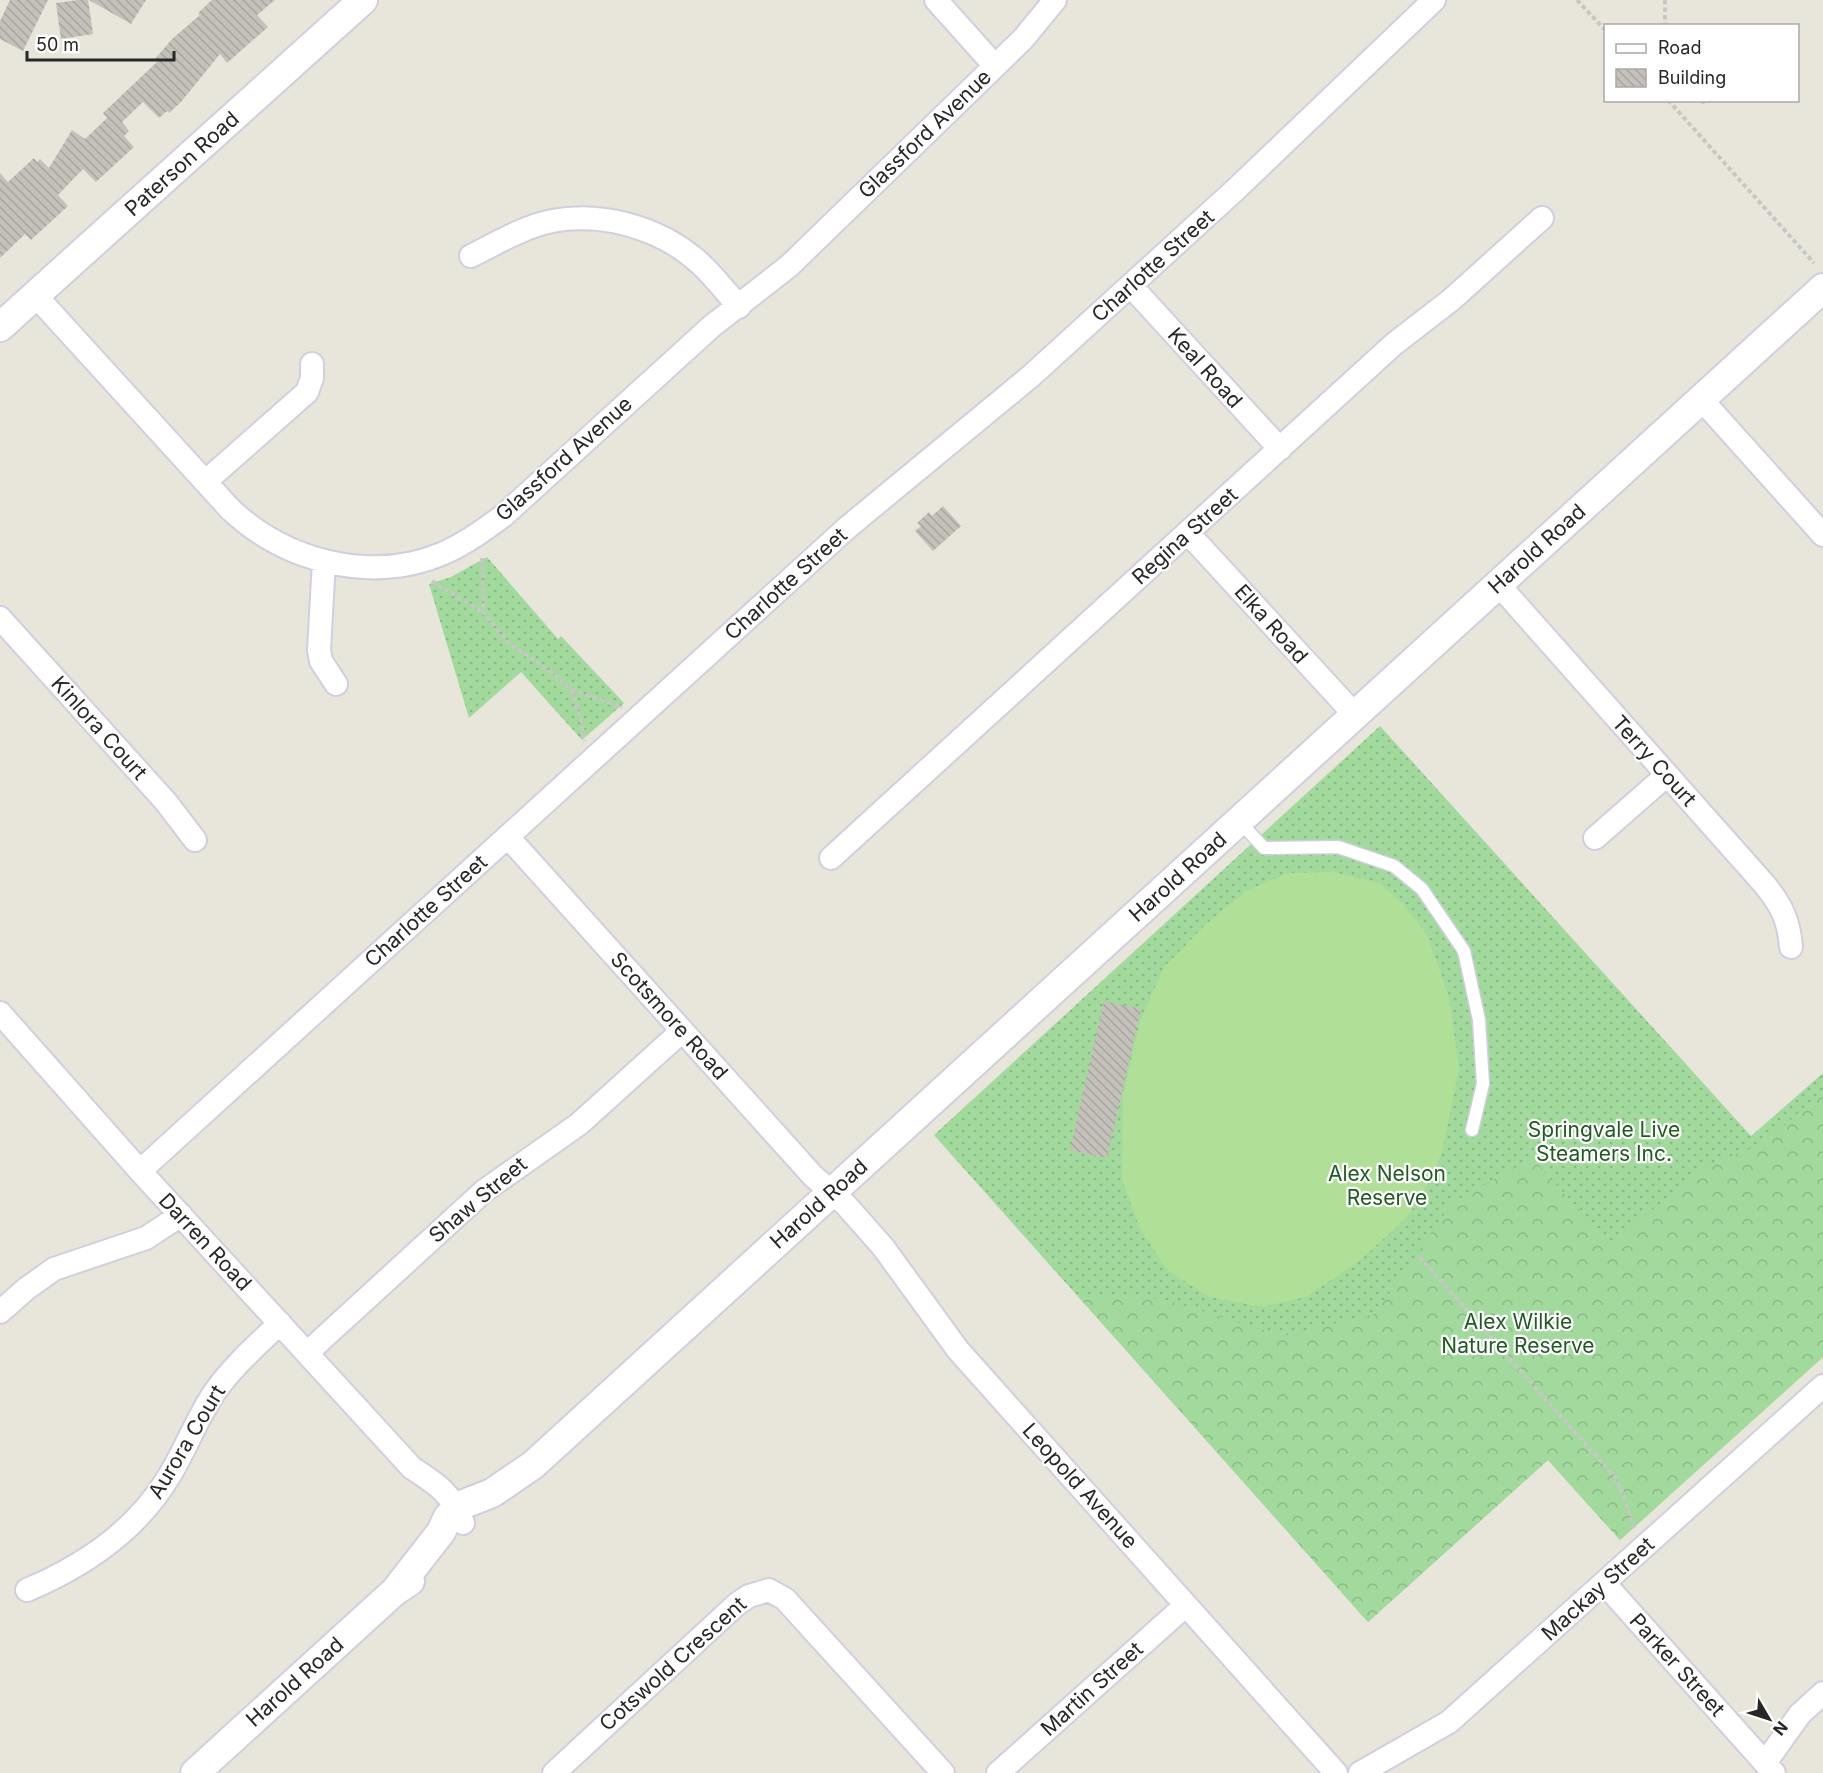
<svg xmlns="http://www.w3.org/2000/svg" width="1823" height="1773" viewBox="0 0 1823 1773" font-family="Inter,sans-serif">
	<defs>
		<pattern id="grass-dots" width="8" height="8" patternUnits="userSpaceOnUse" patternTransform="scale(1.5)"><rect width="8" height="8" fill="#a2d99c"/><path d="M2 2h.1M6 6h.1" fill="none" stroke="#8cba86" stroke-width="1.8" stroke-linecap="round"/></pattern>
		<pattern id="forest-crowns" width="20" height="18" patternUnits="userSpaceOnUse" patternTransform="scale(1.5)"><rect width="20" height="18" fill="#a2d99c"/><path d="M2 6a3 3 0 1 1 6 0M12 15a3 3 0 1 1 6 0" fill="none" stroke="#8cba86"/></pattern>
		<pattern id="building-back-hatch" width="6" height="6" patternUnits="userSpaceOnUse" patternTransform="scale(1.5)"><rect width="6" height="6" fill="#c3c1b9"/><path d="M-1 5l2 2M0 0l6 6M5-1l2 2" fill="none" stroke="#a8a69f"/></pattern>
	</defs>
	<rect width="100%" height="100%" fill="#e8e5da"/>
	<!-- grass -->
	<path fill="url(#grass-dots)" d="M 487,557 L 558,639 L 561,636 L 624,703 L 582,740 L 521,672 L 469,718 L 429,584 L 451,577 Z
		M 1380,726 L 1751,1136 L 1823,1073 L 1823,1357 L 1620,1540 L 1548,1460 L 1368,1622 L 934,1135 Z"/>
	<!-- forest -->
	<path fill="url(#forest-crowns)" d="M 1823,1091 L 1823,1357 L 1620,1540 L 1548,1460 L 1368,1622 L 1077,1295 L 1163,1299 L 1283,1336 L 1375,1314 L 1452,1203 L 1532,1158 L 1610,1244 L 1708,1165 L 1763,1144 Z"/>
	<!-- pitch -->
	<path fill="#b0df98" d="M 1333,872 L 1379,883 L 1403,904 L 1427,934 L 1449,997 L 1459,1069 L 1442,1152 L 1431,1179 L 1408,1216 L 1361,1260 L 1306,1297 L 1263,1307 L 1209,1297 L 1167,1270 L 1140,1229 L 1122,1179 L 1123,1095 L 1140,1021 L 1164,967 L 1206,924 L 1246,891 L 1288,873 Z"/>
	<!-- building -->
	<path fill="url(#building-back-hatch)" d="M 10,0 L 48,0 L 23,51 L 0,39 L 0,21 Z
		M 78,0 L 88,0 L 93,34 L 61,39 L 56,3 Z
		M 89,0 L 146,0 L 131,24 Z
		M 212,0 L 275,0 L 257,15 L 268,27 L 227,63 L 220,54 L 181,102 L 169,113 L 167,111 L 159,118 L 143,102 L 122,122 L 129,131 L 124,136 L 134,147 L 96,182 L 83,169 L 58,195 L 68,206 L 31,240 L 25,234 L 0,258 L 0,173 L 8,182 L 34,158 L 37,162 L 40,159 L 49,168 L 72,130 L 85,139 L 107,118 L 103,113 L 158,61 L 155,59 L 172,39 L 200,15 L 198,13 Z
		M 943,506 L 961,526 L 933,551 L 915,531 L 921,526 L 917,523 L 929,512 L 932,516 Z
		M 1104,1001 L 1141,1009 L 1107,1158 L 1070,1150 Z"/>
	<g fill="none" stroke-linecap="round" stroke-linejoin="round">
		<!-- service casing -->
		<g stroke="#d0cfde" stroke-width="15">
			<path id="service" d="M 1239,821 L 1264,848 L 1338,847 L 1394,866 L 1422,889 L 1464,951 L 1479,1020 L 1483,1084 L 1472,1130"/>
		</g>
		<!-- minor casing -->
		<g stroke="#d0cfde" stroke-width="26">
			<path id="minor" d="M 936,0 L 995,66
				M 471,256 C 497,243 523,227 552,221 C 602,212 657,227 695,259 C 712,273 725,291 739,307
				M 1131,286 L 1280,449
				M 36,296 L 230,509 C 286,562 372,584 444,553 C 466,543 484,530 503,516 L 712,326 L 789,266 L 1023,39 L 1055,0
				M 1701,399 L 1823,535
				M 205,482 L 307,392 L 312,378 L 312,364
				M 1188,533 L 1355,715
				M 324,561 L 319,650 L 321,661 L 336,684
				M 1498,584 L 1765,885 C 1782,906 1789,921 1791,947
				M 0,618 L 166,802 L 195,840
				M 508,837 L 813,1176 L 845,1204 L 883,1247 L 958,1350 L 1336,1773
				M 1595,838 L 1667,775
				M 831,858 L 1394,344 L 1451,300 L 1542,218
				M 0,1013 L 140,1171 L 412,1468 C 437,1484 452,1494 463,1523
				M 140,1171 L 848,527 L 1031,376 L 1234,191 L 1434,0
				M 0,1312 L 26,1289 L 54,1269 L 146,1238 L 181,1215
				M 307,1353 L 484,1191 L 579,1124 L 682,1031
				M 1604,1583 L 1774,1773
				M 27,1590 C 84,1566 135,1532 168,1478 C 185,1451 196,1420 214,1393 C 232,1367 257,1345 280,1323
				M 1765,1763 L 1800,1714 L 1823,1693
				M 554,1773 L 737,1604 L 749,1596 L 769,1590 L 785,1599 L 943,1773
				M 998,1773 L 1186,1605
				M 1360,1773 L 1449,1722 L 1823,1386"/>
		</g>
		<!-- tertiary casing -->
		<g stroke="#d0cfde" stroke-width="32">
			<path id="tertiary" d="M 0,327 L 363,0
				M 395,1591 L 441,1532 L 448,1517 L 464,1504 L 492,1493 L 533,1465 L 1823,288
				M 195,1773 L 395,1591 L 410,1581"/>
		</g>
		<!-- path -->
		<path stroke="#c7c7c7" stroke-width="4" stroke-dasharray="4.5 3" stroke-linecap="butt" d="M 1577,0 L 1606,31
			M 1665,0 L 1665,26
			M 1668,100 L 1814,263
			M 1701,100 L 1703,102 L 1714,100
			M 482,558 L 484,613 L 507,642 L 550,671 L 571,690 L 622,707
			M 432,581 L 484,613
			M 571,690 L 579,711 L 585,741
			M 1420,1257 L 1618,1481 L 1634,1528"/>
		<!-- service -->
		<use href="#service" stroke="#fff" stroke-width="12"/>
		<!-- minor -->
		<use href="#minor" stroke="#fff" stroke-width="22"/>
		<!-- tertiary -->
		<use href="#tertiary" stroke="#fff" stroke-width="28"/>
	</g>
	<g text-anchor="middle" stroke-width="4.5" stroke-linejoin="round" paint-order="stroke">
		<!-- street labels -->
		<g font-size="21" fill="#272727" stroke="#fff">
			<text transform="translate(925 134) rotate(-44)" y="7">Glassford Avenue</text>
			<text transform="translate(182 164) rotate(-42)" y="7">Paterson Road</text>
			<text transform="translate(1153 266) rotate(-42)" y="7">Charlotte Street</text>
			<text transform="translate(1205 368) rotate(48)" y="7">Keal Road</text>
			<text transform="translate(564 459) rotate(-42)" y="7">Glassford Avenue</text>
			<text transform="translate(1185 536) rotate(-42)" y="7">Regina Street</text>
			<text transform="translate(1537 549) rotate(-42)" y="7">Harold Road</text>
			<text transform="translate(786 584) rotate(-42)" y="7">Charlotte Street</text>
			<text transform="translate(1271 624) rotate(48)" y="7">Elka Road</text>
			<text transform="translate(99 728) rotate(48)" y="7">Kinlora Court</text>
			<text transform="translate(1654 761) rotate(48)" y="7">Terry Court</text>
			<text transform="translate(1178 877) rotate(-42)" y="7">Harold Road</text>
			<text transform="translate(426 911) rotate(-42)" y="7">Charlotte Street</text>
			<text transform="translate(669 1016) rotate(48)" y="7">Scotsmore Road</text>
			<text transform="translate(478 1200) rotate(-40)" y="7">Shaw Street</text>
			<text transform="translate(819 1204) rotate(-42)" y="7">Harold Road</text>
			<text transform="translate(205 1242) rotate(47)" y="7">Darren Road</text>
			<text transform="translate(187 1442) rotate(-59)" y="7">Aurora Court</text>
			<text transform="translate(1080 1486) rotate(48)" y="7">Leopold Avenue</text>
			<text transform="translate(1598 1589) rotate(-42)" y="7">Mackay Street</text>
			<text transform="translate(673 1664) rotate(-42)" y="7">Cotswold Crescent</text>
			<text transform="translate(1677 1665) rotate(48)" y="7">Parker Street</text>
			<text transform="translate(295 1682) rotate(-42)" y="7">Harold Road</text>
			<text transform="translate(1092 1689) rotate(-42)" y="7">Martin Street</text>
		</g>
		<!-- park labels -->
		<g font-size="21" fill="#215a22" stroke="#fff">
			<text x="1604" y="1137">Springvale Live<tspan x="1604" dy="24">Steamers Inc.</tspan></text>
			<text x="1387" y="1181">Alex Nelson<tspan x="1387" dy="24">Reserve</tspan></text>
			<text x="1518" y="1329">Alex Wilkie<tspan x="1518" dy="24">Nature Reserve</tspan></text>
		</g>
	</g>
	<!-- legend -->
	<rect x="1604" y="24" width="195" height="78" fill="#ffffff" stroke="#a9a9a9" stroke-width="1.5"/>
	<rect x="1616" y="44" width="30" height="9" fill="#ffffff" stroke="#a9a9a9" stroke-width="1.5"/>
	<text x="1658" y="54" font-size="18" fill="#272727">Road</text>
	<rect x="1616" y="69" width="30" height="18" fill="url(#building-back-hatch)" stroke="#a9a9a9" stroke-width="1.5"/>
	<text x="1658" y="84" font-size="18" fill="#272727">Building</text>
	<!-- north arrow -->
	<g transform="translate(1769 1719) rotate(129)" stroke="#ffffff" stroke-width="4.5" paint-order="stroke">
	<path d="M0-4.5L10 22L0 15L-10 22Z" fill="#272727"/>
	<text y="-9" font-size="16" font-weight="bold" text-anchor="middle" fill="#272727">N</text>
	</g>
	<!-- scale -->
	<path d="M27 51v9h147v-9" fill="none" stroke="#272727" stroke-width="3"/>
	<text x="36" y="51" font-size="18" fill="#272727" stroke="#ffffff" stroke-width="4.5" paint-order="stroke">50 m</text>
</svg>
